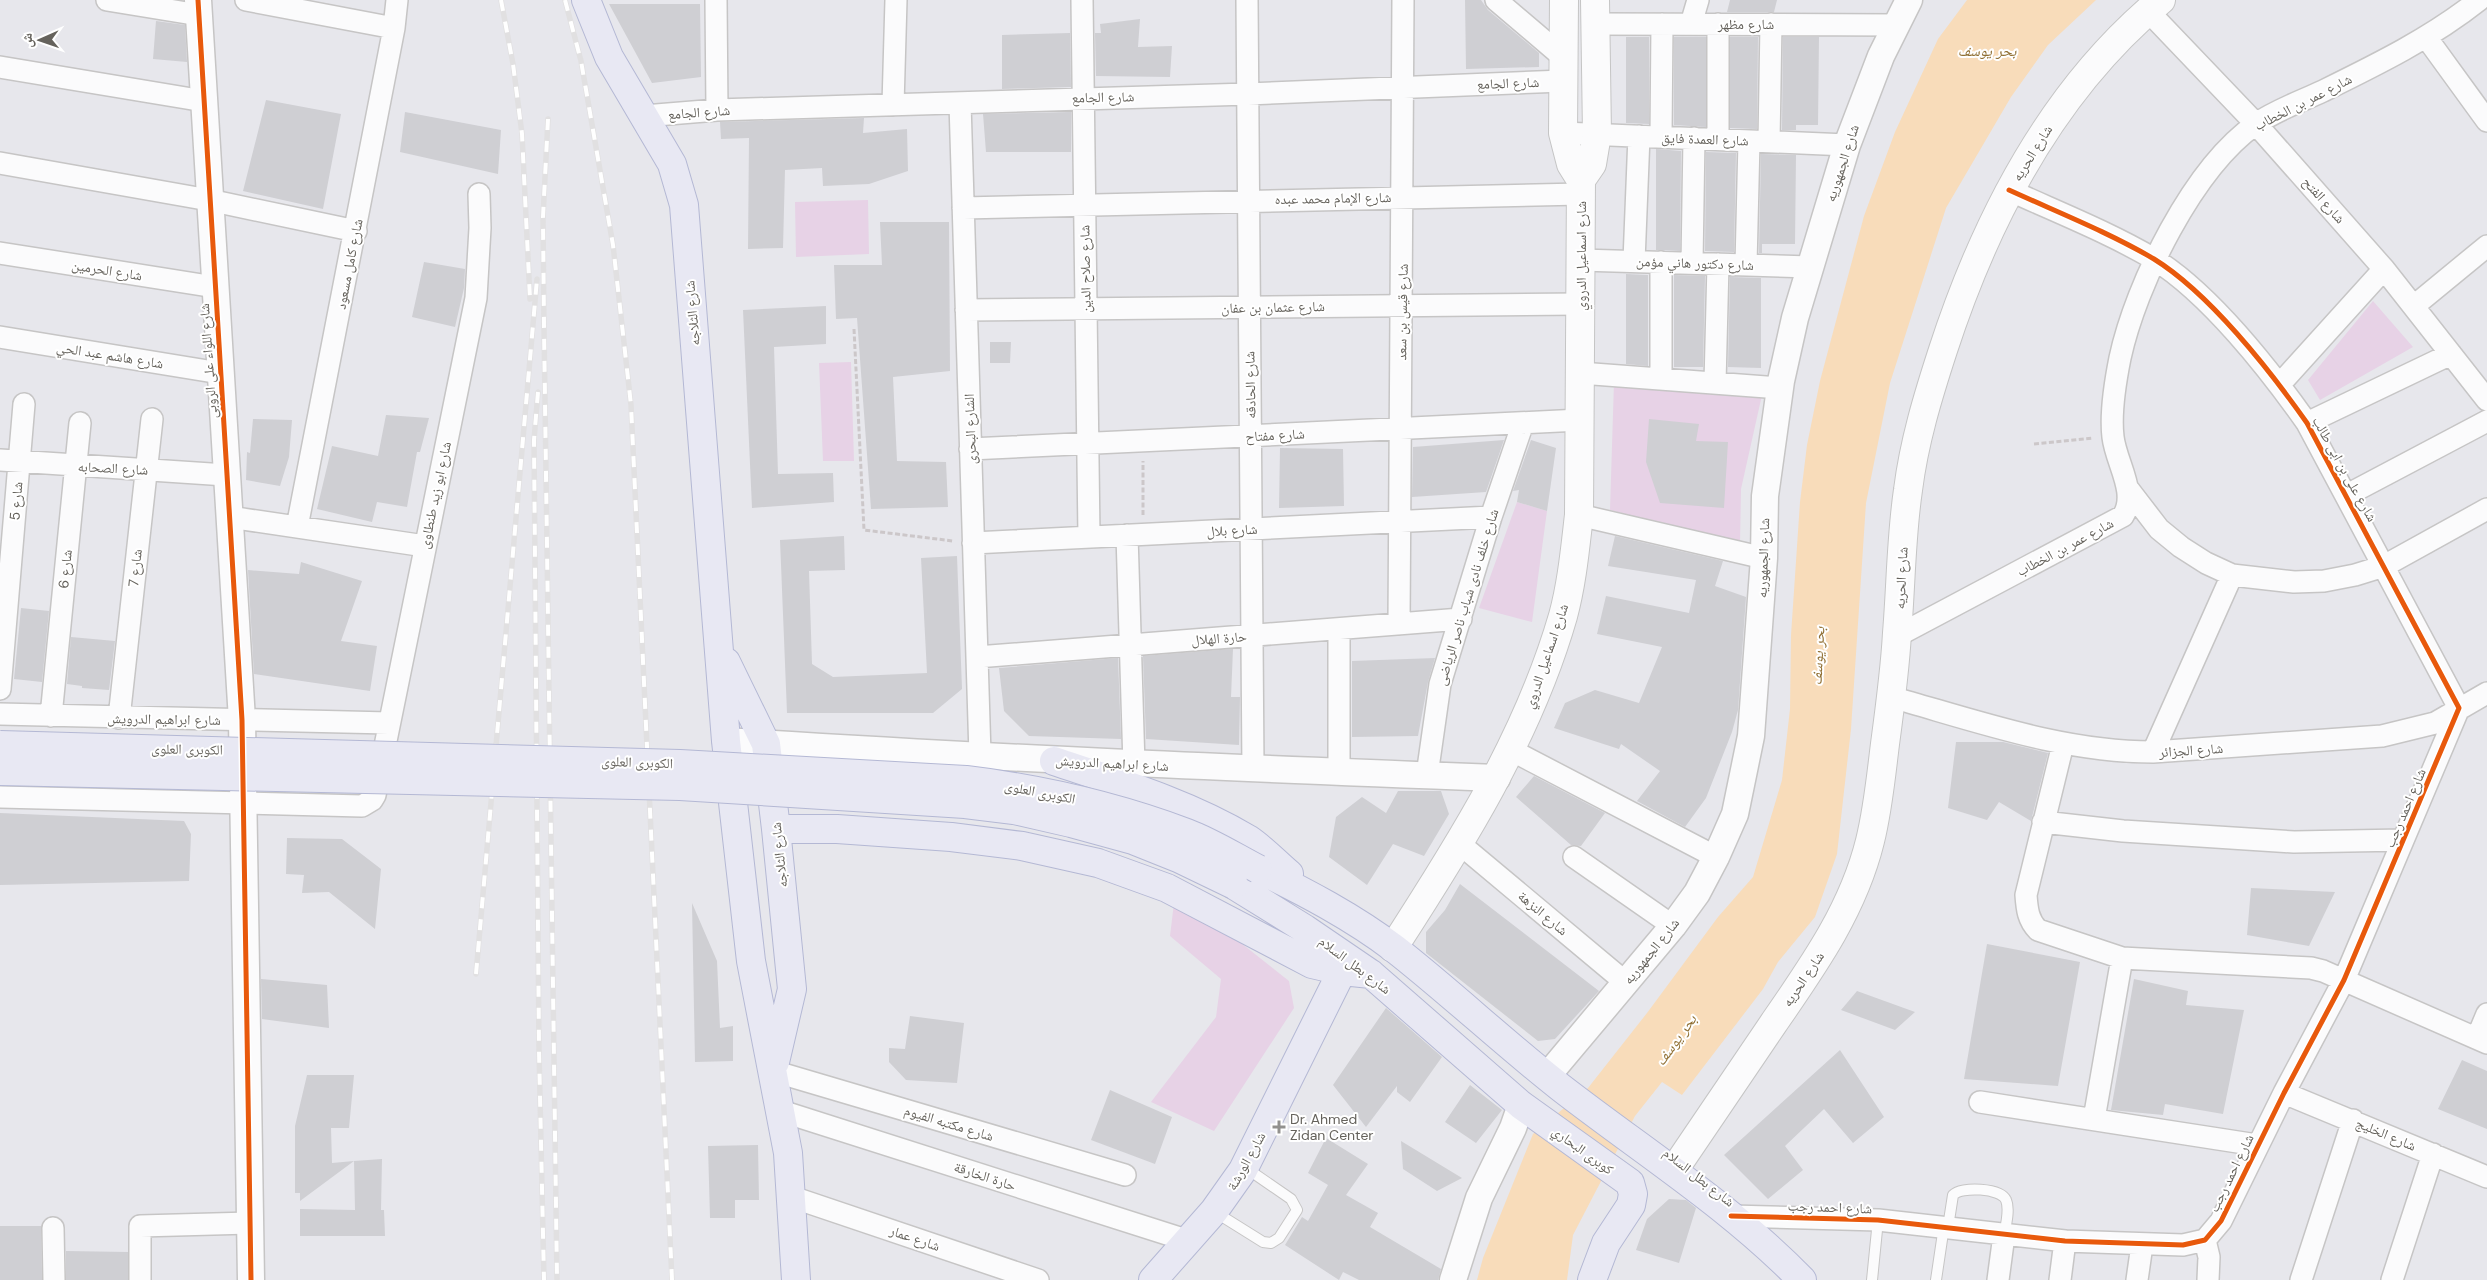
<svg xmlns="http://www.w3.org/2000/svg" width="2487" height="1280" viewBox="0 0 2487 1280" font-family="'DM Sans','Noto Naskh Arabic',sans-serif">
	<rect width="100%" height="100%" fill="#e7e7ec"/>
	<!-- green -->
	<path fill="#e7d2e6" d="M 868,200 L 869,254 L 796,257 L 795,202 Z
		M 2373,301 L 2413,347 L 2320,400 L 2308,380 Z
		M 851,362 L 854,461 L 823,461 L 819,363 Z
		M 1614,382 L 1762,395 L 1741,489 L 1740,544 L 1610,510 Z
		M 1517,502 L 1547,511 L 1532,622 L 1479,608 Z
		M 1174,903 L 1213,921 L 1289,981 L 1294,1008 L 1214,1131 L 1151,1102 L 1216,1017 L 1221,979 L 1170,936 Z"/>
	<!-- water -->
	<path fill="#f8dcba" d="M 1967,0 L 2096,0 L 2048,45 L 2011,97 L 1946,208 L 1890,383 L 1866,503 L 1851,729 L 1837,854 L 1815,917 L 1778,962 L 1763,989 L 1682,1095 L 1662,1082 L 1635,1116 L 1573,1235 L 1567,1280 L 1477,1280 L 1483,1258 L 1533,1134 L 1588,1088 L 1647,1013 L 1718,917 L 1753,877 L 1782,780 L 1790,709 L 1791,635 L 1800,502 L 1807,445 L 1820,381 L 1864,216 L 1895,132 L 1938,39 Z"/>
	<!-- building -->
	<path fill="#cfcfd3" d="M 1465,0 L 1481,0 L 1488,10 L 1539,53 L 1539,67 L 1466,69 Z
		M 1730,0 L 1777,0 L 1774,12 L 1727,12 Z
		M 609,4 L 700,4 L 701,77 L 652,83 Z
		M 1140,19 L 1138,47 L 1172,46 L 1170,77 L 1096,76 L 1095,33 L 1101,33 L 1100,24 Z
		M 156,21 L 185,25 L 187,62 L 153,59 Z
		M 1070,33 L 1071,87 L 1002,89 L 1002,35 Z
		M 1626,37 L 1649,37 L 1649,124 L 1626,123 Z
		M 1674,37 L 1706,37 L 1706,127 L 1674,125 Z
		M 1730,37 L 1758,37 L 1757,129 L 1730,128 Z
		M 1783,37 L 1819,37 L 1818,125 L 1796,125 L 1796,130 L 1782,130 Z
		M 266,100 L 341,114 L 323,209 L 243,191 Z
		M 405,112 L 501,130 L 498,174 L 400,152 Z
		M 1071,112 L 1071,152 L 986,152 L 983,114 Z
		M 864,118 L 863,133 L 907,129 L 908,171 L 869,184 L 823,186 L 822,168 L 785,170 L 783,248 L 748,249 L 749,138 L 721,139 L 720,122 Z
		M 1656,149 L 1681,151 L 1680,251 L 1656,250 Z
		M 1706,152 L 1736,153 L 1734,252 L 1705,251 Z
		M 1761,154 L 1796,155 L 1795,244 L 1762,244 L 1762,253 L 1759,253 Z
		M 880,222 L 949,222 L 950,371 L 893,377 L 897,461 L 946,462 L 948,507 L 871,509 L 857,318 L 836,319 L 834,265 L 882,265 Z
		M 424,262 L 465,269 L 464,288 L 455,327 L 412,317 Z
		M 1626,274 L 1648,275 L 1648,366 L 1626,364 Z
		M 1674,275 L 1705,276 L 1703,367 L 1674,367 Z
		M 1730,277 L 1761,278 L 1761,368 L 1728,367 Z
		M 826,306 L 826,344 L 774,347 L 778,474 L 833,473 L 834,502 L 752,508 L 743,310 Z
		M 990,342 L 1011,342 L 1010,363 L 990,363 Z
		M 386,415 L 429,418 L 420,452 L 417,452 L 407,507 L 377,502 L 372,522 L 317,509 L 332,446 L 378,456 Z
		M 253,419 L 292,420 L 289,457 L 280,486 L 246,480 L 247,452 L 250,453 Z
		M 1649,419 L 1699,424 L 1696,441 L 1728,442 L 1724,508 L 1660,503 L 1646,462 Z
		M 1504,440 L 1486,492 L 1412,497 L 1413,447 Z
		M 1531,440 L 1556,448 L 1547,511 L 1517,502 L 1519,490 L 1513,491 Z
		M 1280,448 L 1343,449 L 1344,506 L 1279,508 Z
		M 844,536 L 845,570 L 809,571 L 812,664 L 833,677 L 927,673 L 921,558 L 957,556 L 962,689 L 933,713 L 787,713 L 780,540 Z
		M 1615,536 L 1723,561 L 1715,586 L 1746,597 L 1738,710 L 1732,732 L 1706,798 L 1685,827 L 1637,801 L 1660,771 L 1621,744 L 1619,749 L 1554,728 L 1565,703 L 1595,690 L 1639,703 L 1662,647 L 1597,634 L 1606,596 L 1689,613 L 1696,580 L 1608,566 Z
		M 301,562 L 362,581 L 341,641 L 377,646 L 370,691 L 254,674 L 248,570 L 299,574 Z
		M 21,608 L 49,611 L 42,682 L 14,679 Z
		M 71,637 L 115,641 L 109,690 L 82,688 L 82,686 L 67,684 Z
		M 1233,649 L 1231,697 L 1240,697 L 1239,745 L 1146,739 L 1143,656 Z
		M 1118,658 L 1121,739 L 1029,736 L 1004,711 L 999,668 Z
		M 1435,658 L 1428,682 L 1418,736 L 1352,737 L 1352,661 Z
		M 1956,742 L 2003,742 L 2048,753 L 2031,821 L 1999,802 L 1987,820 L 1948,808 Z
		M 1534,776 L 1605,813 L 1581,846 L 1571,845 L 1516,797 Z
		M 1398,791 L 1441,791 L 1449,814 L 1424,856 L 1393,844 L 1367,885 L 1329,857 L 1336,817 L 1362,797 L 1386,813 Z
		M 0,813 L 184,821 L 191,834 L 189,881 L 0,885 Z
		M 287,838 L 342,839 L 381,869 L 375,929 L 329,892 L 302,893 L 304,875 L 286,874 Z
		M 1460,884 L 1599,991 L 1555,1039 L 1538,1041 L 1426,953 L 1426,932 L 1445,910 Z
		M 2251,888 L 2335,892 L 2309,946 L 2247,935 Z
		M 692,903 L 717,961 L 720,1028 L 733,1026 L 733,1061 L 695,1062 Z
		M 1987,944 L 2080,962 L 2058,1086 L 1964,1079 Z
		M 261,979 L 327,985 L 329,1028 L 262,1019 Z
		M 2134,979 L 2188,991 L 2186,1005 L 2244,1010 L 2223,1114 L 2165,1104 L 2163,1115 L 2111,1110 Z
		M 1857,991 L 1915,1012 L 1895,1030 L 1841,1010 Z
		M 1386,1008 L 1442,1057 L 1410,1102 L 1397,1092 L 1397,1086 L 1366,1127 L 1333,1085 Z
		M 910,1016 L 964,1023 L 957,1083 L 906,1080 L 889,1062 L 889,1048 L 905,1049 Z
		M 1840,1050 L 1884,1117 L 1853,1143 L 1824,1109 L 1785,1146 L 1803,1170 L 1768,1199 L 1724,1155 Z
		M 2462,1060 L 2487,1071 L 2487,1129 L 2438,1109 Z
		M 307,1075 L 354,1075 L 349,1128 L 331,1128 L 332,1163 L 354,1161 L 300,1201 L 300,1193 L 295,1193 L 295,1126 Z
		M 1470,1085 L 1502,1110 L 1476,1143 L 1445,1122 Z
		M 1110,1090 L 1172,1117 L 1155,1164 L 1091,1140 Z
		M 1326,1138 L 1368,1164 L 1346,1195 L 1378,1213 L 1370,1227 L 1441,1269 L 1438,1280 L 1359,1280 L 1343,1272 L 1339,1280 L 1285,1245 L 1302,1217 L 1308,1221 L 1328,1185 L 1308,1173 Z
		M 1401,1141 L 1462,1178 L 1437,1191 L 1403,1169 Z
		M 758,1145 L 759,1200 L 735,1200 L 735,1218 L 710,1218 L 708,1146 Z
		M 382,1159 L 381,1210 L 384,1210 L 385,1236 L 300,1236 L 300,1209 L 355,1210 L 354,1161 Z
		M 1669,1199 L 1686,1200 L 1696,1208 L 1679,1263 L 1636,1250 L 1647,1219 Z
		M 0,1226 L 41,1226 L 42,1280 L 0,1280 Z
		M 66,1251 L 128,1252 L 128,1280 L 66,1280 Z"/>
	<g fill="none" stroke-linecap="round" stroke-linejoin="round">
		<!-- service casing -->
		<g stroke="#c6c5c5" stroke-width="12">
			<path id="service" d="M 1215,1212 L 1263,1242 L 1271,1243 L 1279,1238 L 1297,1210 L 1291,1199 L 1246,1168
				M 1948,1227 L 1953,1195 C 1961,1186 2001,1188 2006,1200 C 2010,1209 2006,1225 2004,1235
				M 1872,1280 L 1878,1220
				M 1936,1280 L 1944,1226"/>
		</g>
		<!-- minor casing -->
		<g stroke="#c6c5c5" stroke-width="24">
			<path id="minor" d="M 107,0 L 199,15
				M 246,0 L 394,28
				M 716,0 L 717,110
				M 1082,0 L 1089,537
				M 1247,0 L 1253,769
				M 1496,0 L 1563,57
				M 2148,11 L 2256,124 L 2384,269 L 2487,400
				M 1596,24 L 1897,25
				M 1691,24 L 1698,0
				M 2426,37 L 2487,121
				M 0,67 L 204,101
				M 960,103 L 980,755
				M 893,105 L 896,0
				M 644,116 L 717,110 L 1248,94 L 1563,81
				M 1563,133 L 1847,145
				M 1661,137 L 1662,24
				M 1718,139 L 1718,24
				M 1769,141 L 1771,24
				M 0,163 L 209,200 L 356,231
				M 963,208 L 1581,194
				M 0,253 L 215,287
				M 1581,260 L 1810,267
				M 1634,261 L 1639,136
				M 1692,263 L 1694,138
				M 1746,265 L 1749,141
				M 2414,306 L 2487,246
				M 966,310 L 1580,304
				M 0,337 L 220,373
				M 1580,373 L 1780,388
				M 1661,379 L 1661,262
				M 1715,383 L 1718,264
				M 2280,384 L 2384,269
				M 2307,423 L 2451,354
				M 970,449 L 1580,420
				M 0,460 L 226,475
				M 2129,490 L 2159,529 L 2181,547 L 2206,563 L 2232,575 L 2294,582 L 2324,581 L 2355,575 L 2384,566 L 2487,509
				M 2347,495 L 2487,421
				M 1579,515 L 1764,558
				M 229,517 L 425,546
				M 297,527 L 394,28 L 397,0
				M 1127,535 L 1134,765
				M 973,543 L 1491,517
				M 1399,624 L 1403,0
				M 1339,629 L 1339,772
				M 1897,636 L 2123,516 C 2138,493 2116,463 2113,437 C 2110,412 2115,383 2120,358 C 2136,284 2193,168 2256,124 C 2276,110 2302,101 2323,91 C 2378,64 2431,38 2479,0
				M 977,657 L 1461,619
				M 0,689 L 24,404
				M 1891,697 C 1977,721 2063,752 2153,752 L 2382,736 L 2435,723 L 2487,693
				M 0,714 L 389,723
				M 51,716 L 80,423
				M 119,718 L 152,419
				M 2063,744 L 2026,895 C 2027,909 2028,920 2038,930 L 2122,958 L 2311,968 L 2323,971 L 2487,1043
				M 1511,750 L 1716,857
				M 2153,752 L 2232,575
				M 1427,775 L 1440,684 L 1491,517 L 1523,423
				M 0,797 L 362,806 L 372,800 L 375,795 L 476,298 L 480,228 L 479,194
				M 2043,822 L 2123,831 L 2294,842 L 2403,840
				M 1460,844 L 1625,982
				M 1574,857 L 1673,926
				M 2477,1038 L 2487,1014
				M 773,1071 L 1125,1175
				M 2284,1093 L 2487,1177
				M 1980,1102 L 2257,1145
				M 781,1111 L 1189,1241
				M 2094,1119 L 2122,958
				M 792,1197 L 1038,1280
				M 1731,1216 L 1878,1220 L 2065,1241 L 2183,1245 L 2205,1240 L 2221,1221 L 2284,1093 L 2344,980 L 2459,708 L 2307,423 C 2269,369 2209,293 2154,259 C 2108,232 2057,212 2009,190
				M 53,1228 L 54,1280
				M 2205,1240 L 2209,1257 L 2208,1280
				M 140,1280 L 140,1226 L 250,1223
				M 1998,1280 L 2004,1235
				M 2060,1280 L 2065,1241
				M 2137,1280 L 2142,1245
				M 2301,1280 L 2353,1120
				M 2392,1280 L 2433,1154"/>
		</g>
		<!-- tertiary casing -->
		<g stroke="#c6c5c5" stroke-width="29">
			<path id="tertiary" d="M 198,0 L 242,720 L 251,1280
				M 726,741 C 983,758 1240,768 1497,778
				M 1548,1075 L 1673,926 L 1697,893 L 1716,857 L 1735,814 L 1751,736 L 1764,558 L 1765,496 L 1781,381 L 1795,318 L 1847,145 L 1881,56 L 1909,0
				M 1453,1280 L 1479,1198 L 1513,1128 L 1521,1105"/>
		</g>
		<!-- secondary casing -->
		<g stroke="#c5c5c5" stroke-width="30">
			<path id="secondary" d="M 1564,0 L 1563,133 L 1571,164 L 1581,180
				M 1393,948 C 1461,843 1528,737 1563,616 C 1572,583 1575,549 1579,515 L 1581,180 L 1592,164 L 1597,134 L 1595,0
				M 1674,1170 C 1707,1121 1740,1073 1773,1024 C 1813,966 1853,910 1870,841 C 1878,809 1881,776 1885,744 C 1890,707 1895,670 1897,633 C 1901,585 1901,537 1908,490 C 1914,442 1928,396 1943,350 C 1986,218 2052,90 2161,0"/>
		</g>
		<!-- primary casing -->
		<g stroke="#b4b8d4" stroke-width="30">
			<path id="primary" d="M 586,0 L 609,57 L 672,164 L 684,205 L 726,741 L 751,961 L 788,1153 L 796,1280
				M 726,662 L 766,744 L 776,829 L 792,989 L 775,1062
				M 1054,761 C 1120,783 1188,803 1248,839 C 1263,849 1276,863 1289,874
				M 776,829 L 837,829 L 951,837 L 1022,846 L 1098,863 L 1167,888 L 1312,964 L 1342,971 L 1371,974
				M 1258,869 C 1305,892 1353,917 1395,949 C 1451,993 1504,1043 1560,1087 C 1641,1150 1730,1206 1802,1280
				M 1234,885 L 1305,929 L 1371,974 L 1521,1105 L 1630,1183 L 1633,1194 L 1631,1205 L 1606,1243 L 1592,1280
				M 1153,1280 L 1214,1211 L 1243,1170 L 1342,971"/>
		</g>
		<!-- path -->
		<path stroke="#ccc7c9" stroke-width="3" stroke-dasharray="5 2.5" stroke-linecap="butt" d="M 854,329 L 864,530 L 953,541
			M 2034,444 L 2093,438
			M 1143,515 L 1143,461"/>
		<!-- service -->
		<use href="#service" stroke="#fbfbfc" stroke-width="10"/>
		<!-- minor -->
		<use href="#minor" stroke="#fbfbfc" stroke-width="21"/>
		<!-- tertiary -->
		<use href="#tertiary" stroke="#fbfbfc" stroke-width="26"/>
		<!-- secondary -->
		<use href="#secondary" stroke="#fbfbfc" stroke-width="28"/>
		<!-- primary -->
		<use href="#primary" stroke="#e8e8f3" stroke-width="28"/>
		<!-- rail casing -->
		<g stroke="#e1e0e1" stroke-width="5.5">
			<path id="rail" d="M 501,0 L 513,64 L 522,134 L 530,299
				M 565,0 L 581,61 L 613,245 L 631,405 L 672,1280
				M 548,119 L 543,217 L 544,327 L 557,1280
				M 538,392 L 534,440 L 539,1050 L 544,1280
				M 476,974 L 537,279"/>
		</g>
		<!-- rail -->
		<use href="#rail" stroke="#fff" stroke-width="4" stroke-dasharray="11" stroke-linecap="butt"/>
		<!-- primary-bridge casing -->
		<g stroke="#b4b8d4" stroke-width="30" stroke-linecap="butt">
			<path id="primary-bridge" d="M 0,745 L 680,764 L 966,780 C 1041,789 1115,806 1187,833 C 1211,842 1235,857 1258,869
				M 0,771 L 680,786 L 965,804 L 1014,810 L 1071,823 L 1133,840 L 1178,858 L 1234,885"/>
		</g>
		<!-- primary-bridge -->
		<use href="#primary-bridge" stroke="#e8e8f3" stroke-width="28"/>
		<!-- cycleway casing -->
		<g stroke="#fff" stroke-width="8">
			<path id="cycleway" d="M 198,0 L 242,720 L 251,1280
				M 1731,1216 L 1878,1220 L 2065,1241 L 2183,1245 L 2205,1240 L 2221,1221 L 2284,1093 L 2344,980 L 2459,708 L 2307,423 C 2269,369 2209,293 2154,259 C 2108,232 2057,212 2009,190"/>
		</g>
		<!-- cycleway -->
		<use href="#cycleway" stroke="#e8590c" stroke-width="5"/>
	</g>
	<!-- markers -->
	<path fill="#92918e" stroke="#fff" stroke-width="2" d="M1276.5 1119.5h5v5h5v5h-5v5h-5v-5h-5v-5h5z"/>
	<g text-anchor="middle" stroke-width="4" stroke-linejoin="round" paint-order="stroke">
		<!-- street labels -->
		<g font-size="14" fill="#65625c" stroke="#fff">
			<text x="1746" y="29">شارع مظهر</text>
			<text transform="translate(1508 83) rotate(-2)" y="5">شارع الجامع</text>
			<text transform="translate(1103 97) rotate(-1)" y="5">شارع الجامع</text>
			<text transform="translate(2303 102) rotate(-27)" y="5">شارع عمر بن الخطاب</text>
			<text transform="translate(699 112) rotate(-4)" y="5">شارع الجامع</text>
			<text transform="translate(1705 139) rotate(2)" y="5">شارع العمدة فايق</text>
			<text transform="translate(2032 153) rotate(-58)" y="5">شارع الحريه</text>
			<text transform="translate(1842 163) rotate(-72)" y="5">شارع الجمهوريه</text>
			<text transform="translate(1333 198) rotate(-1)" y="5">شارع الإمام محمد عبده</text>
			<text transform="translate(2324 200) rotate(49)" y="5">شارع الفتح</text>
			<text transform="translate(1581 256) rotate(-90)" y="5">شارع اسماعيل الدروي</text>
			<text transform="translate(1695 263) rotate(2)" y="5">شارع دكتور هاني مؤمن</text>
			<text transform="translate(349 264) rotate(-79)" y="5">شارع كامل مسعود</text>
			<text transform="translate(1085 269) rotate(-91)" y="5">شارع صلاح الدين</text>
			<text transform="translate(107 270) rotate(9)" y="5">شارع الحرمين</text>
			<text transform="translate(1273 307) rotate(-1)" y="5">شارع عثمان بن عفان</text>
			<text transform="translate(1402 312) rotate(-89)" y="5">شارع قيس بن سعد</text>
			<text transform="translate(692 313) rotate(-95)" y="5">شارع الثلاجه</text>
			<text transform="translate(110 355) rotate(9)" y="5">شارع هاشم عبد الحي</text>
			<text transform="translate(208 361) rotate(-94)" y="5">شارع اللواء على الروبى</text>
			<text transform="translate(1250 385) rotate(-91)" y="5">شارع الحادقه</text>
			<text transform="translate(970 429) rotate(-92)" y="5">الشارع البحرى</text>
			<text transform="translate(1275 435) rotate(-3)" y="5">شارع مفتاح</text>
			<text transform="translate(113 468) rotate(3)" y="5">شارع الصحابه</text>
			<text transform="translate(2345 469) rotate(61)" y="5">شارع على بن ابى طالب</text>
			<text transform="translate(435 495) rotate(-78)" y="5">شارع ابو زيد طنطاوى</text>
			<text transform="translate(16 501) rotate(-85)" y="5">شارع 5</text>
			<text transform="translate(1232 530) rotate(-3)" y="5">شارع بلال</text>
			<text transform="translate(2065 547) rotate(-28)" y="5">شارع عمر بن الخطاب</text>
			<text transform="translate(1763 558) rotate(-88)" y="5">شارع الجمهوريه</text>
			<text transform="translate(135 568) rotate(-84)" y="5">شارع 7</text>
			<text transform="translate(65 569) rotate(-84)" y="5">شارع 6</text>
			<text transform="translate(1901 578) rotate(-87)" y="5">شارع الحريه</text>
			<text transform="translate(1467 597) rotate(-73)" y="5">شارع خلف نادى شباب ناصر الرياضى</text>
			<text transform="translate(1219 638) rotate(-4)" y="5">حارة الهلال</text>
			<text transform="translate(1546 656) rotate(-71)" y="5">شارع اسماعيل الدروي</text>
			<text transform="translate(164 719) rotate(1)" y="5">شارع ابراهيم الدرويش</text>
			<text transform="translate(187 749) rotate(1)" y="5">الكوبرى العلوى</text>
			<text transform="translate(2191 750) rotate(-4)" y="5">شارع الجزائر</text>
			<text transform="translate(637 762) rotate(2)" y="5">الكوبرى العلوى</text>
			<text transform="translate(1112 763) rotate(3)" y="5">شارع ابراهيم الدرويش</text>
			<text transform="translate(1040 792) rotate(11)" y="5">الكوبرى العلوى</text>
			<text transform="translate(2405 808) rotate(-67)" y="5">شارع احمد رجب</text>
			<text transform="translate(779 855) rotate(-96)" y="5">شارع الثلاجه</text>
			<text transform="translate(1543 913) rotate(40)" y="5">شارع النزهة</text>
			<text transform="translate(1651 951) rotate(-51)" y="5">شارع الجمهوريه</text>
			<text transform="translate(1355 965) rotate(37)" y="5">شارع بطل السلام</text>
			<text transform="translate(1803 979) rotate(-56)" y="5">شارع الحريه</text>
			<text transform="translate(949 1123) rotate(17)" y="5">شارع مكتبه الفيوم</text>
			<text transform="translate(2386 1134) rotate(23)" y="5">شارع الخليج</text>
			<text transform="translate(1583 1150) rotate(36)" y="5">كوبرى البحاري</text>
			<text transform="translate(1246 1161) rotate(-61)" y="5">شارع الورشة</text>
			<text transform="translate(2231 1173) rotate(-64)" y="5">شارع احمد رجب</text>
			<text transform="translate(985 1176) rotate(18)" y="5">حارة الخارقة</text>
			<text transform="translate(1699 1177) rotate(38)" y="5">شارع بطل السلام</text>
			<text transform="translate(1830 1207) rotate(2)" y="5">شارع احمد رجب</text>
			<text transform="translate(915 1238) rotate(19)" y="5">شارع عمار</text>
		</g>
		<!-- poi labels -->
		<g font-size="14" fill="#65625c" stroke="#fff" text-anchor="start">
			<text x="1290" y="1124">Dr. Ahmed<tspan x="1290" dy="16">Zidan Center</tspan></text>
		</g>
		<!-- water labels -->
		<g font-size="15" font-style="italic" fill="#907034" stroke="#fff">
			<text x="1987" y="56">بحر يوسف</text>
			<text transform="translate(1818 656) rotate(-87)" y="5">بحر يوسف</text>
			<text transform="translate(1676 1040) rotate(-54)" y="5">بحر يوسف</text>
		</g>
	</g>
	<!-- north arrow -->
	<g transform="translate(40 40) rotate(268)" stroke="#ffffff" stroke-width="4" paint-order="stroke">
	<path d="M0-4L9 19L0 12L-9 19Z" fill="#65625c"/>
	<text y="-8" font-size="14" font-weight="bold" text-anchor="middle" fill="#65625c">ش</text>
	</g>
</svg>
